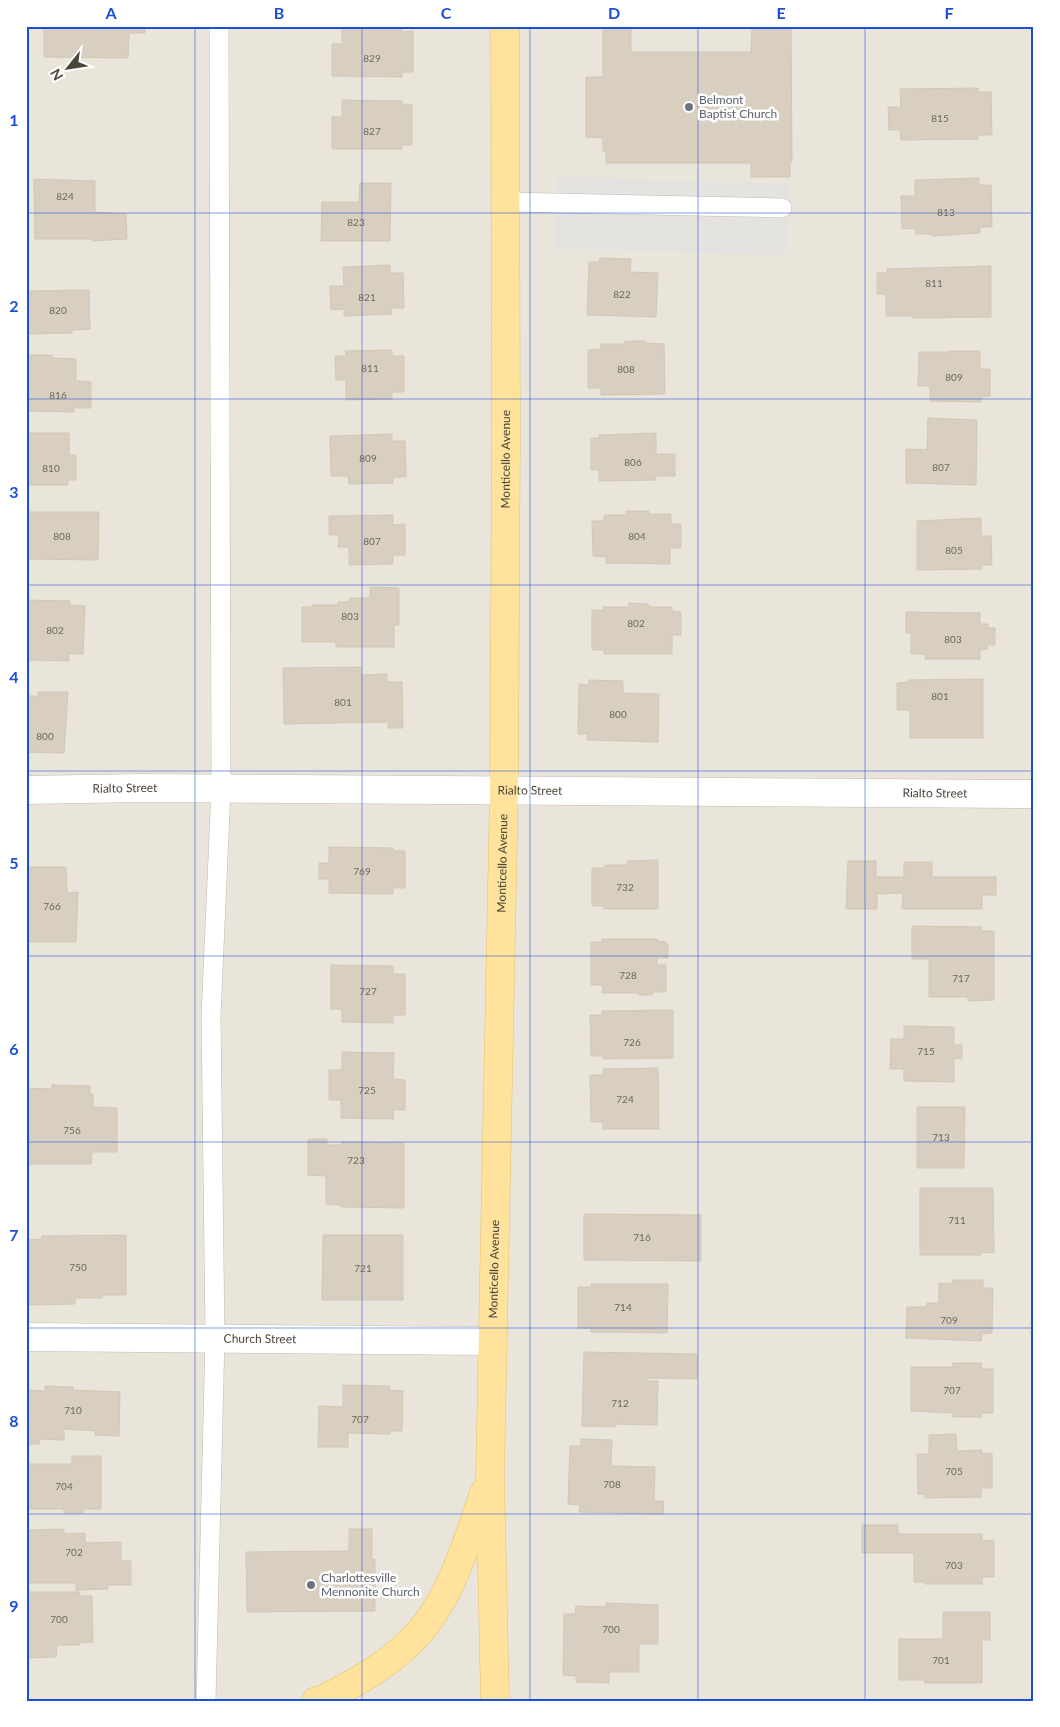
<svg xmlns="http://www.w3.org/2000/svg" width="1060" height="1727" viewBox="0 0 1060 1727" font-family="Lato,sans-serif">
	<rect width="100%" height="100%" fill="#f6f3ec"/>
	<!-- residential -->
	<path fill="#eae5da" d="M 26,26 L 1034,26 L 1034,1701 L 26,1701 Z"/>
	<!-- parking -->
	<path fill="#e5e3e0" d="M 556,177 L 789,184 L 787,255 L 555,249 Z"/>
	<!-- building -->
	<path fill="#d8cfc1" stroke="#d3c7b4" d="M 36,26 L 145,26 L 145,33 L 129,33 L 128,58 L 44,57 L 44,28 L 36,28 Z
		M 342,26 L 402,27 L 402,32 L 413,31 L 413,72 L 402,72 L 402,77 L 332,76 L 332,44 L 342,44 Z
		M 603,26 L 631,26 L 631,52 L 751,52 L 752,29 L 791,29 L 792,162 L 790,162 L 790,177 L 751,177 L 751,163 L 606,163 L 606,151 L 603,151 L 603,138 L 586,137 L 586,77 L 603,77 Z
		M 978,88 L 979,92 L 991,92 L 992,135 L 978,135 L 978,139 L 901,140 L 900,130 L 889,130 L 888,107 L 901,107 L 900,89 Z
		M 342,100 L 402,101 L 402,104 L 412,105 L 412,145 L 402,145 L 402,149 L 332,149 L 332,117 L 342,117 Z
		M 979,178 L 979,185 L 991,185 L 992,227 L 980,227 L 980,233 L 932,236 L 932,234 L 916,234 L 915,228 L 902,229 L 901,196 L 915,196 L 915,180 Z
		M 34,179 L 95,181 L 95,212 L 126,214 L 127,239 L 92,241 L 92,239 L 35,239 Z
		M 360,183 L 391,183 L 390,241 L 321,241 L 322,202 L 359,202 Z
		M 600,258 L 631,259 L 630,272 L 658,273 L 656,317 L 587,315 L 589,262 L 599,262 Z
		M 390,265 L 390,273 L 403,273 L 404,308 L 391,308 L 392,314 L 344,316 L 344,309 L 331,310 L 330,286 L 344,286 L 343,267 Z
		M 991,266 L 991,317 L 913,318 L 913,316 L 886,316 L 886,294 L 877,294 L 877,273 L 887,273 L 887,269 Z
		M 89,290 L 90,329 L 72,330 L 72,333 L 26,334 L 26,291 Z
		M 625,341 L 645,341 L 646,343 L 664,344 L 665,394 L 601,395 L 601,388 L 588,388 L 588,350 L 601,349 L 601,344 L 625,344 Z
		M 392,350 L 392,356 L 404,356 L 404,392 L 392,392 L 392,399 L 346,400 L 346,380 L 336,380 L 335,356 L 346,356 L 345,351 Z
		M 950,351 L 980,351 L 980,369 L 990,369 L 990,396 L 981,397 L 981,402 L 930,401 L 930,386 L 918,386 L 919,352 L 950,352 Z
		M 26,355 L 52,355 L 52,358 L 76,359 L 76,381 L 91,382 L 91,408 L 74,408 L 74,412 L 26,411 Z
		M 928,418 L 977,420 L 976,485 L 906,483 L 906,449 L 927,450 Z
		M 26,433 L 69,433 L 69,455 L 76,455 L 76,480 L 68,480 L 68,485 L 26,485 Z
		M 656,433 L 656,454 L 675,454 L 675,476 L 655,476 L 656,480 L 599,481 L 599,470 L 591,470 L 591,438 L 599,438 L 599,435 Z
		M 392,434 L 392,441 L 405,441 L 406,477 L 393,477 L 393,483 L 349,484 L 348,476 L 331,476 L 330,436 Z
		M 626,511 L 649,511 L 649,514 L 671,514 L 671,524 L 681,524 L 681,548 L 670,548 L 670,564 L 606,563 L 606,557 L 593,556 L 592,521 L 604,521 L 604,515 L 626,515 Z
		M 26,512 L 99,512 L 98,560 L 26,559 Z
		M 393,515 L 393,525 L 405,524 L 405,555 L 393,555 L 393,564 L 349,565 L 349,547 L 338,547 L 339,535 L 329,535 L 329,516 Z
		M 981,518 L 981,536 L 991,536 L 992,565 L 982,565 L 982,569 L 917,570 L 917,521 Z
		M 370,587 L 399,588 L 399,625 L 394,625 L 394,647 L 336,647 L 336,642 L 302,642 L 302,607 L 312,607 L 312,605 L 338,605 L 338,602 L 349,602 L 350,598 L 370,598 Z
		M 26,600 L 70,601 L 70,605 L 85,606 L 83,654 L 69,654 L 69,661 L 26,660 Z
		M 629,603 L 648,604 L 649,607 L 672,607 L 672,611 L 681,612 L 681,635 L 672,635 L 672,654 L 604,654 L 604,650 L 592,650 L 592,610 L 604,610 L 603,607 L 629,607 Z
		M 906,612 L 980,613 L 980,624 L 988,624 L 988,628 L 995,628 L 995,645 L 988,645 L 987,649 L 980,650 L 980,659 L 925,659 L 926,654 L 911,654 L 911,633 L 906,633 Z
		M 361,667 L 361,675 L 387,674 L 387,682 L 402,682 L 403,728 L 388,728 L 388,722 L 284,724 L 283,668 Z
		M 983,679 L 983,738 L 910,738 L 910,710 L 897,710 L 897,683 L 909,682 L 908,680 Z
		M 589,680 L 623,681 L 623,693 L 659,694 L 658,742 L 587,740 L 588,734 L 578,734 L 579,684 L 589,685 Z
		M 38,692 L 68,692 L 64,753 L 26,752 L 26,696 L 38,696 Z
		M 329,847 L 393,848 L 393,851 L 405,851 L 405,888 L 393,888 L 393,894 L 329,893 L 329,879 L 319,879 L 319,863 L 329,863 Z
		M 658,860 L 658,909 L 604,909 L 604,906 L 592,906 L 592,868 L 605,868 L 605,865 L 628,865 L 627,861 Z
		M 848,861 L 876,861 L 876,877 L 904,877 L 904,862 L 932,862 L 932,877 L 996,877 L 996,895 L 982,895 L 982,909 L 902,909 L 903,893 L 877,894 L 877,909 L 846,909 Z
		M 26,867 L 66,867 L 67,893 L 78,892 L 76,942 L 26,942 Z
		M 912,926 L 982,927 L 981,931 L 994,931 L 994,1000 L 968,1001 L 968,997 L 929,997 L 929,959 L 912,959 Z
		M 602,939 L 657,939 L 657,941 L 666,942 L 666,945 L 668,945 L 668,958 L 657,958 L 657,965 L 666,965 L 666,992 L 652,992 L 652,995 L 639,995 L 639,993 L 602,993 L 603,985 L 591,985 L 591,942 L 602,942 Z
		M 331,965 L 393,966 L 393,974 L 405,974 L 405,1015 L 393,1015 L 393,1023 L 342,1022 L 342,1009 L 331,1009 Z
		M 673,1010 L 673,1058 L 603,1059 L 603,1056 L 591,1056 L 590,1015 L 602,1015 L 602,1011 Z
		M 904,1026 L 954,1027 L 954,1045 L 962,1045 L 962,1059 L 954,1058 L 954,1082 L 904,1081 L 904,1069 L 890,1069 L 891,1039 L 904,1039 Z
		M 342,1052 L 394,1053 L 393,1079 L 405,1080 L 405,1110 L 393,1110 L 394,1119 L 341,1118 L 341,1100 L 329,1100 L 329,1070 L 342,1070 Z
		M 658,1068 L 659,1129 L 603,1129 L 603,1122 L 591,1122 L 590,1075 L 603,1075 L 603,1069 Z
		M 52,1085 L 90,1086 L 90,1094 L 93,1094 L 93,1107 L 117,1108 L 117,1152 L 92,1152 L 91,1164 L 26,1164 L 26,1088 L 52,1089 Z
		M 917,1107 L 965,1107 L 964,1168 L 917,1168 Z
		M 308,1139 L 327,1139 L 327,1145 L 342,1145 L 342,1142 L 404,1143 L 404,1208 L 341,1207 L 341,1205 L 326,1204 L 326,1176 L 308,1175 Z
		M 920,1188 L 993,1188 L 994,1253 L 981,1252 L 981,1255 L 920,1255 Z
		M 584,1214 L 701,1215 L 701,1261 L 584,1260 Z
		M 126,1235 L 126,1295 L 102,1295 L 102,1298 L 75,1298 L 75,1304 L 29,1305 L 29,1240 L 42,1239 L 42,1236 Z
		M 323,1235 L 403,1235 L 403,1300 L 322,1300 Z
		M 953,1280 L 983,1280 L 983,1288 L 993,1288 L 992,1333 L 982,1334 L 981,1341 L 906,1338 L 907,1307 L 926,1307 L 927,1303 L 939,1303 L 939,1283 L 952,1284 Z
		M 591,1284 L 668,1284 L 667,1333 L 591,1332 L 591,1328 L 578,1328 L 578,1287 L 591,1287 Z
		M 584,1352 L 697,1354 L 697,1379 L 647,1378 L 647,1381 L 658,1381 L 657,1425 L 615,1424 L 615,1427 L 582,1426 Z
		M 953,1363 L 982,1363 L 981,1369 L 993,1369 L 993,1413 L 982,1413 L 981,1417 L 953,1417 L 953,1413 L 911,1411 L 911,1367 L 953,1367 Z
		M 343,1385 L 390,1386 L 390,1390 L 403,1391 L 402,1431 L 390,1431 L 390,1434 L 348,1433 L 348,1447 L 318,1447 L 319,1406 L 343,1407 Z
		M 45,1386 L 73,1387 L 73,1390 L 120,1392 L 119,1436 L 95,1435 L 95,1431 L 64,1429 L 64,1440 L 40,1439 L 39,1444 L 26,1444 L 26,1390 L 45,1391 Z
		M 956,1434 L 957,1451 L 982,1450 L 982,1454 L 992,1453 L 992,1488 L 981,1488 L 981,1497 L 925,1498 L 925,1494 L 918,1494 L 917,1454 L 929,1454 L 929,1435 Z
		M 581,1439 L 612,1440 L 611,1466 L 655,1467 L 654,1501 L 664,1501 L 663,1514 L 579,1512 L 580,1505 L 568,1504 L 570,1446 L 581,1446 Z
		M 72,1456 L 101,1456 L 101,1509 L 83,1509 L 83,1513 L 64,1513 L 64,1509 L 26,1509 L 26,1464 L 72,1464 Z
		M 862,1525 L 898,1525 L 898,1534 L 982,1534 L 982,1541 L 994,1540 L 994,1577 L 982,1577 L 982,1584 L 925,1584 L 925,1582 L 914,1582 L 914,1553 L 862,1553 Z
		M 64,1529 L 64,1534 L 85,1533 L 85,1543 L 121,1542 L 121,1561 L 131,1561 L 131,1585 L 108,1585 L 108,1589 L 76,1590 L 76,1583 L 26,1583 L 26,1530 Z
		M 349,1529 L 372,1529 L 372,1559 L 375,1559 L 375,1611 L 247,1612 L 246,1552 L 349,1551 Z
		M 26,1592 L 80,1592 L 79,1596 L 92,1596 L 93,1642 L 80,1643 L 79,1645 L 57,1645 L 56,1657 L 26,1658 Z
		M 606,1603 L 658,1605 L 658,1644 L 639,1644 L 639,1672 L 609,1672 L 609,1683 L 576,1682 L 576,1676 L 563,1675 L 564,1614 L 575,1614 L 576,1606 L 606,1607 Z
		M 943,1612 L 990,1612 L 990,1640 L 982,1640 L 982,1683 L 925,1683 L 924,1680 L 899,1680 L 899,1639 L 943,1639 Z"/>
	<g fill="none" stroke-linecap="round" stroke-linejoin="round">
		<!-- lane casing -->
		<g stroke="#c2bbae" stroke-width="20">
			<path id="lane" d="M 506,202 L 782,208
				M 206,1701 L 215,1338 L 211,1016 L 221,789 L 219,26"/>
		</g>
		<!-- street casing -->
		<g stroke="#c2bbae" stroke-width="29">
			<g id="street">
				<path id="s1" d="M 26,790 L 140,788 L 1034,794"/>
				<path id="s2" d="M 26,1337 L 492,1341"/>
			</g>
		</g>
		<!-- primary casing -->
		<g stroke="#e6c16a" stroke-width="29">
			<g id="primary">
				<path d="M 316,1701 L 324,1699 C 355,1683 385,1667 410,1642 C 450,1604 466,1544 484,1493"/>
				<path id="s3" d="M 495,1701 L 490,1475 L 504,790 L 506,437 L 505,26"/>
			</g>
		</g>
		<!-- lane -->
		<use href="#lane" stroke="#fff" stroke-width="19"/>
		<!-- street -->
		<use href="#street" stroke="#fff" stroke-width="28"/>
		<!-- primary -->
		<use href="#primary" stroke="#ffe39c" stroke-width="28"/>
	</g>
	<!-- grid -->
	<path fill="none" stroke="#1d4ed8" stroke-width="1" stroke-opacity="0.55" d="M 195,26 L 195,1701M 362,26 L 362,1701M 530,26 L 530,1701M 698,26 L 698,1701M 865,26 L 865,1701M 26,213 L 1034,213M 26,399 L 1034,399M 26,585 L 1034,585M 26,771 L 1034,771M 26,956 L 1034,956M 26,1142 L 1034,1142M 26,1328 L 1034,1328M 26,1514 L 1034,1514"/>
	<!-- markers -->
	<g fill="#6b7280" stroke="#fff" stroke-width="2">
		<circle cx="689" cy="107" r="5"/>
		<circle cx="311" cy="1585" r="5"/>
	</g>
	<g text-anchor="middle" stroke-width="5" stroke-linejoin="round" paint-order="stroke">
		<!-- number labels -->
		<g font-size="10" fill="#6e675b">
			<text x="372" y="62">829</text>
			<text x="940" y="122">815</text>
			<text x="372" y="135">827</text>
			<text x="65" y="200">824</text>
			<text x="946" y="216">813</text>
			<text x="356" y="226">823</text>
			<text x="934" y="287">811</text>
			<text x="622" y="298">822</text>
			<text x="367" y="301">821</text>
			<text x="58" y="314">820</text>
			<text x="370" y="372">811</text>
			<text x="626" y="373">808</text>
			<text x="954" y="381">809</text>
			<text x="58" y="399">816</text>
			<text x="368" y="462">809</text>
			<text x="633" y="466">806</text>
			<text x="941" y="471">807</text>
			<text x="51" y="472">810</text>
			<text x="62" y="540">808</text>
			<text x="637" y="540">804</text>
			<text x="372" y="545">807</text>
			<text x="954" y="554">805</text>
			<text x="350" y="620">803</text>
			<text x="636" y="627">802</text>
			<text x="55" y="634">802</text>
			<text x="953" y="643">803</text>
			<text x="940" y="700">801</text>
			<text x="343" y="706">801</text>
			<text x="618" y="718">800</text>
			<text x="45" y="740">800</text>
			<text x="362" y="875">769</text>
			<text x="625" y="891">732</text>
			<text x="52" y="910">766</text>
			<text x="628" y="979">728</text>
			<text x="961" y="982">717</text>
			<text x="368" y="995">727</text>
			<text x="632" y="1046">726</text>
			<text x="926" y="1055">715</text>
			<text x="367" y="1094">725</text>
			<text x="625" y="1103">724</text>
			<text x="72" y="1134">756</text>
			<text x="941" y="1141">713</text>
			<text x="356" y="1164">723</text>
			<text x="957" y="1224">711</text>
			<text x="642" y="1241">716</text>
			<text x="78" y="1271">750</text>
			<text x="363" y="1272">721</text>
			<text x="623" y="1311">714</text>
			<text x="949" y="1324">709</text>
			<text x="952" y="1394">707</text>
			<text x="620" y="1407">712</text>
			<text x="73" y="1414">710</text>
			<text x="360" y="1423">707</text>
			<text x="954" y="1475">705</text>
			<text x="612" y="1488">708</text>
			<text x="64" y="1490">704</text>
			<text x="74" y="1556">702</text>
			<text x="954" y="1569">703</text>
			<text x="59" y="1623">700</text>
			<text x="611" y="1633">700</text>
			<text x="941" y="1664">701</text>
		</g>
		<!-- worship labels -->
		<g font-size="12" fill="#5b616d" stroke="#fff" text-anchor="start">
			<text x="699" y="104">Belmont<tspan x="699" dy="14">Baptist Church</tspan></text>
			<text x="321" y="1582">Charlottesville<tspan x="321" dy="14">Mennonite Church</tspan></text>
		</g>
		<!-- street labels -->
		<g font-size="12" fill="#4b4439" stroke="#fff">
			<text dy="4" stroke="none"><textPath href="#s3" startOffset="1242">Monticello Avenue</textPath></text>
			<text dy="4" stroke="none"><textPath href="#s1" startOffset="99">Rialto Street</textPath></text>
			<text dy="4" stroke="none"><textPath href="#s1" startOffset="504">Rialto Street</textPath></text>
			<text dy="4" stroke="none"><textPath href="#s1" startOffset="909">Rialto Street</textPath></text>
			<text dy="4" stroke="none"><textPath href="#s3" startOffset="838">Monticello Avenue</textPath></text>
			<text dy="4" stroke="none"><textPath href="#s3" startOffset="432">Monticello Avenue</textPath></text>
			<text dy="4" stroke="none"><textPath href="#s2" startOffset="234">Church Street</textPath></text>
		</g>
	</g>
	<!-- border -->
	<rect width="1060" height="1727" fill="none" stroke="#ffffff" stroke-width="55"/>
	<!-- north arrow -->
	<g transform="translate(68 68) rotate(240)" stroke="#ffffff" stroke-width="4" paint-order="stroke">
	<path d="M0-4L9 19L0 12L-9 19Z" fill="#4b4439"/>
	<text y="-8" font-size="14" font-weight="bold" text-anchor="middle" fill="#4b4439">N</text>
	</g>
	<rect x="28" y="28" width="1004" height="1672" fill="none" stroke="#1d4ed8" stroke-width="2"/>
	<g font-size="16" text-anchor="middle" font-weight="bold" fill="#1d4ed8">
		<text x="111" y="19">A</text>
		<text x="279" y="19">B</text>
		<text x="446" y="19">C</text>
		<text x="614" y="19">D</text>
		<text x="781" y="19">E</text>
		<text x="949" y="19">F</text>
		<text x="14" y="126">1</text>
		<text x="14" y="312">2</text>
		<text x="14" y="498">3</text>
		<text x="14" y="683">4</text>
		<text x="14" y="869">5</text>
		<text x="14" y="1055">6</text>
		<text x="14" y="1241">7</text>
		<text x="14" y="1427">8</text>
		<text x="14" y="1612">9</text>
	</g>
</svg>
